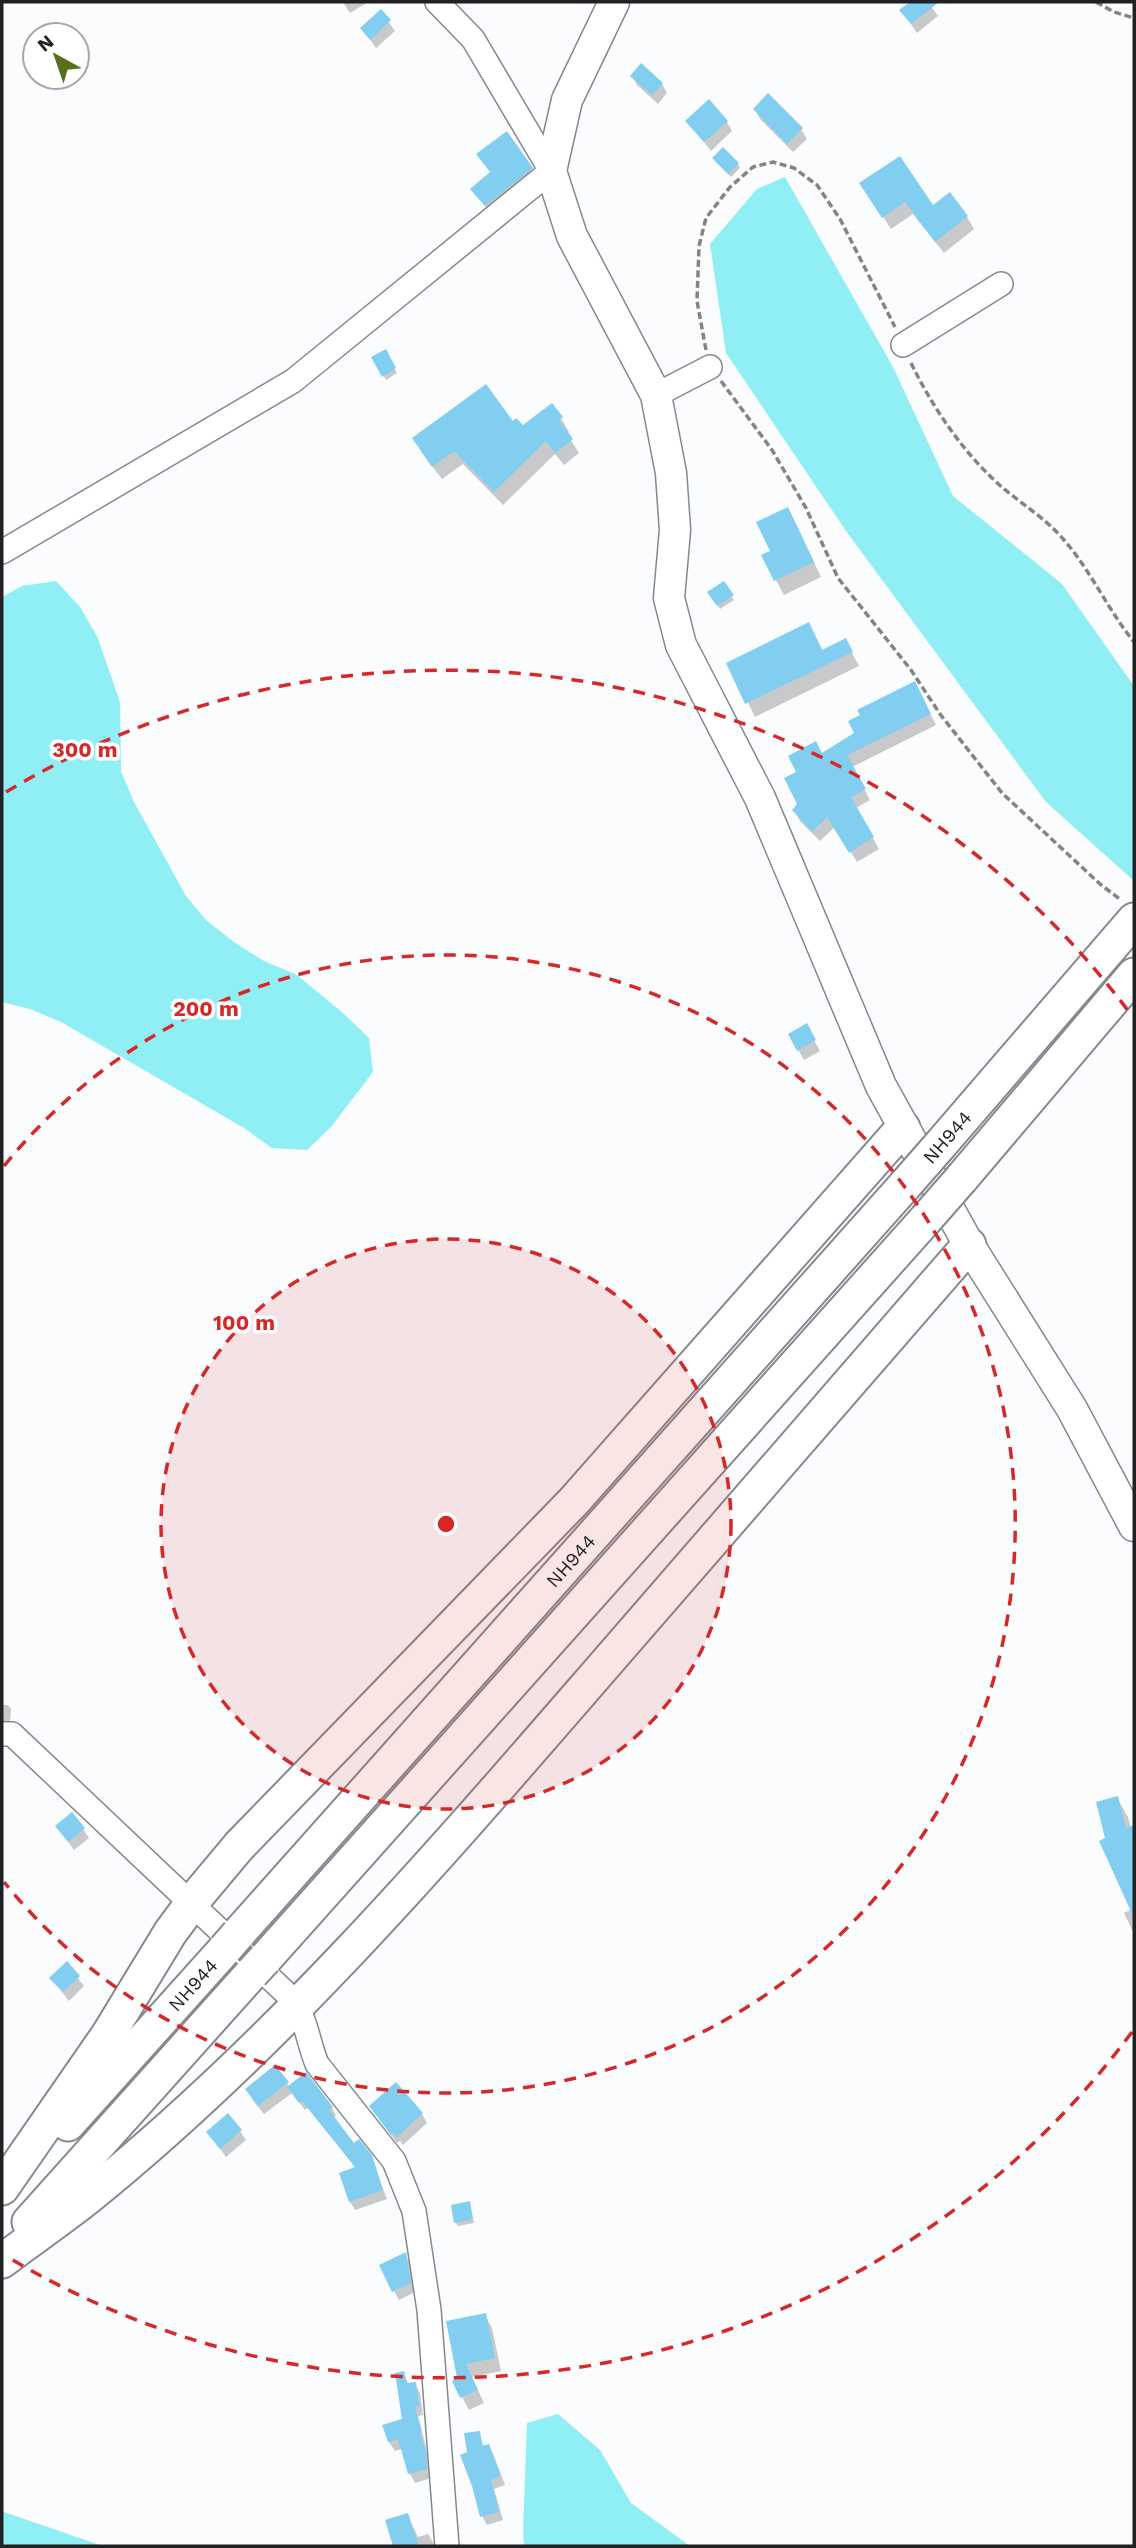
<svg xmlns="http://www.w3.org/2000/svg" width="1136" height="2548" viewBox="0 0 1136 2548" font-family="'Work Sans',sans-serif">
	<rect width="100%" height="100%" fill="#fafcfe"/>
	<!-- water -->
	<path fill="#90eef5" d="M 785,177 L 893,367 L 953,496 L 1062,584 L 1134,686 L 1134,881 L 1046,802 L 846,531 L 726,353 L 710,244 L 757,189 Z
		M 56,581 L 80,607 L 97,636 L 120,702 L 121,771 L 134,802 L 186,896 L 207,921 L 234,942 L 264,961 L 297,975 L 344,1014 L 369,1038 L 373,1072 L 331,1127 L 307,1150 L 272,1148 L 244,1128 L 61,1022 L 30,1009 L 2,1002 L 2,597 L 22,586 Z
		M 558,2414 L 600,2450 L 631,2503 L 690,2546 L 524,2546 L 523,2529 L 527,2423 Z
		M 2,2510 L 4,2512 L 103,2546 L 2,2546 Z"/>
	<!-- shadow -->
	<path fill="#0003" d="M 343,2 L 368,2 L 350,13 Z
		M 912,2 L 928,2 L 938,16 L 917,33 L 902,11 Z
		M 381,11 L 395,31 L 376,48 L 362,28 Z
		M 632,76 L 662,84 L 667,93 L 658,104 L 637,85 Z
		M 755,109 L 801,129 L 807,139 L 793,152 L 760,119 Z
		M 687,121 L 727,122 L 732,131 L 711,151 Z
		M 716,162 L 738,164 L 740,168 L 731,177 Z
		M 531,169 L 537,178 L 492,215 L 472,190 Z
		M 862,184 L 967,217 L 974,229 L 944,253 L 913,214 L 891,229 Z
		M 385,352 L 397,373 L 386,380 L 374,358 Z
		M 561,418 L 569,432 L 567,434 L 579,453 L 564,465 L 555,454 L 503,505 L 463,464 L 442,479 L 422,453 L 513,423 L 523,428 Z
		M 796,524 L 821,577 L 784,595 L 763,556 L 772,552 Z
		M 723,583 L 734,600 L 720,609 L 710,592 Z
		M 809,624 L 823,651 L 845,640 L 859,666 L 755,717 L 729,664 Z
		M 920,694 L 936,725 L 852,767 L 870,800 L 856,808 L 879,849 L 857,862 L 835,827 L 820,841 L 800,821 L 794,810 L 799,805 L 822,755 Z
		M 806,1026 L 820,1051 L 804,1060 L 790,1035 Z
		M 2,1705 L 8,1705 L 11,1709 L 10,1722 L 2,1722 Z
		M 1117,1798 L 1128,1817 L 1131,1828 L 1134,1827 L 1134,1934 L 1124,1913 L 1132,1909 L 1107,1839 Z
		M 57,1826 L 83,1829 L 89,1838 L 74,1850 Z
		M 67,1964 L 84,1986 L 69,2001 L 51,1978 Z
		M 287,2083 L 289,2087 L 332,2108 L 336,2116 L 333,2118 L 354,2145 L 370,2156 L 387,2199 L 355,2210 L 350,2202 L 357,2169 L 308,2108 L 305,2110 L 292,2093 L 264,2114 L 252,2099 Z
		M 422,2114 L 427,2123 L 403,2145 L 400,2141 L 397,2143 L 377,2116 Z
		M 240,2131 L 246,2140 L 226,2157 L 208,2132 Z
		M 469,2203 L 474,2223 L 458,2226 L 455,2222 Z
		M 405,2254 L 410,2263 L 415,2292 L 399,2300 L 394,2291 Z
		M 485,2315 L 492,2328 L 501,2371 L 472,2377 L 484,2403 L 469,2410 L 454,2382 L 459,2379 Z
		M 403,2373 L 409,2385 L 415,2384 L 420,2393 L 423,2415 L 418,2416 L 430,2463 L 431,2478 L 415,2483 L 410,2474 L 402,2449 L 395,2451 L 389,2442 L 403,2420 Z
		M 479,2433 L 484,2447 L 488,2446 L 493,2454 L 505,2485 L 494,2489 L 503,2520 L 487,2525 L 482,2516 Z
		M 407,2515 L 418,2537 L 428,2534 L 435,2546 L 395,2546 L 387,2521 Z"/>
	<!-- building -->
	<path fill="#81cef0" d="M 910,2 L 939,2 L 911,24 L 899,10 Z
		M 381,9 L 391,20 L 370,40 L 360,28 Z
		M 641,63 L 663,83 L 652,95 L 630,76 Z
		M 768,93 L 803,128 L 787,144 L 753,109 Z
		M 709,99 L 728,121 L 704,142 L 685,121 Z
		M 507,131 L 533,168 L 485,206 L 470,189 L 490,172 L 476,154 Z
		M 723,147 L 739,163 L 728,174 L 712,158 Z
		M 900,156 L 933,205 L 950,192 L 968,216 L 935,242 L 905,202 L 882,218 L 859,183 Z
		M 386,349 L 396,368 L 382,377 L 371,357 Z
		M 486,384 L 513,421 L 516,418 L 523,425 L 552,403 L 563,417 L 559,420 L 573,439 L 555,453 L 546,441 L 494,492 L 454,451 L 432,467 L 412,438 Z
		M 788,507 L 814,562 L 774,581 L 761,555 L 770,551 L 756,522 Z
		M 724,581 L 734,595 L 717,606 L 707,592 Z
		M 809,622 L 822,650 L 846,638 L 853,652 L 745,704 L 726,663 Z
		M 915,681 L 931,714 L 847,755 L 866,789 L 851,797 L 874,837 L 849,853 L 827,817 L 812,832 L 792,810 L 797,804 L 784,778 L 796,772 L 788,756 L 816,741 L 822,753 L 854,733 L 848,721 L 860,715 L 857,710 Z
		M 807,1023 L 816,1040 L 797,1051 L 788,1034 Z
		M 1118,1796 L 1126,1828 L 1134,1825 L 1134,1918 L 1099,1841 L 1105,1838 L 1096,1802 Z
		M 72,1812 L 85,1828 L 68,1842 L 55,1826 Z
		M 67,1961 L 80,1976 L 63,1992 L 49,1978 Z
		M 275,2065 L 289,2082 L 258,2106 L 245,2089 Z
		M 306,2072 L 333,2107 L 329,2110 L 354,2143 L 359,2139 L 372,2155 L 383,2190 L 349,2202 L 339,2173 L 355,2167 L 302,2101 L 299,2103 L 287,2087 Z
		M 396,2082 L 423,2113 L 397,2137 L 393,2133 L 391,2135 L 369,2106 Z
		M 228,2113 L 242,2130 L 220,2149 L 206,2132 Z
		M 470,2201 L 473,2219 L 454,2223 L 451,2205 Z
		M 406,2252 L 411,2283 L 392,2292 L 379,2265 Z
		M 486,2313 L 495,2358 L 466,2364 L 478,2390 L 460,2398 L 452,2381 L 457,2378 L 446,2321 Z
		M 404,2371 L 407,2383 L 416,2382 L 419,2406 L 415,2407 L 422,2432 L 420,2432 L 426,2452 L 427,2469 L 408,2474 L 398,2439 L 388,2442 L 382,2425 L 402,2419 L 395,2373 Z
		M 480,2431 L 482,2446 L 489,2444 L 501,2476 L 491,2480 L 499,2512 L 480,2517 L 472,2486 L 460,2455 L 467,2452 L 464,2433 Z
		M 408,2513 L 419,2546 L 393,2546 L 385,2520 Z"/>
	<g fill="none" stroke-linecap="round" stroke-linejoin="round">
		<!-- minor casing -->
		<g stroke="#85898f" stroke-width="26">
			<path id="minor" d="M 903,345 L 1001,284
				M 656,395 L 710,367
				M 2,552 L 293,381 L 551,171 L 473,39 L 437,2
				M 2,1734 L 12,1734 L 288,1995 C 308,2019 306,2037 317,2064 L 394,2161 L 414,2211 L 429,2310 L 447,2546"/>
		</g>
		<!-- major casing -->
		<g stroke="#85898f" stroke-width="33">
			<path id="major" d="M 614,2 L 567,100 L 551,171 L 572,236 L 656,395 L 671,473 L 675,530 L 669,598 L 681,645 L 760,798 L 881,1086 L 969,1245 L 1072,1409 L 1134,1526"/>
		</g>
		<!-- highway casing -->
		<g stroke="#85898f" stroke-width="37">
			<g id="highway">
				<path d="M 941,1144 L 1134,920"/>
				<path d="M 961,1179 L 1134,975"/>
				<path id="s1" d="M 238,1934 L 906,1184"/>
				<path d="M 265,1959 L 926,1219"/>
				<path id="s2" d="M 68,2124 L 225,1949"/>
				<path d="M 2,2188 L 108,2035 L 170,1933 L 198,1895 L 239,1846 L 574,1501 L 903,1128"/>
				<path d="M 29,2222 L 252,1973"/>
				<path d="M 2,2261 C 30,2240 59,2220 87,2198 C 274,2047 432,1864 589,1683 C 716,1537 842,1391 969,1245"/>
			</g>
		</g>
		<!-- path -->
		<path stroke="#828486" stroke-width="3.5" stroke-dasharray="7 3.5" stroke-linecap="butt" d="M 1096,2 L 1114,12 L 1134,18
			M 706,350 L 697,301 L 699,246 L 706,218 L 730,187 L 753,167 L 773,162 L 794,168 L 817,185 L 840,219 L 895,327
			M 911,363 C 931,404 958,445 991,477 C 1014,500 1043,515 1064,540 C 1091,571 1108,610 1134,642
			M 721,381 L 772,450 L 806,508 L 838,578 L 911,670 L 940,714 L 1002,793 L 1100,884 L 1121,900"/>
		<!-- minor -->
		<use href="#minor" stroke="#fff" stroke-width="23"/>
		<!-- major -->
		<use href="#major" stroke="#fff" stroke-width="30"/>
		<!-- highway -->
		<use href="#highway" stroke="#fff" stroke-width="33"/>
		<!-- highway-bridge casing -->
		<g stroke="#85898f" stroke-width="37" stroke-linecap="butt">
			<path id="highway-bridge" d="M 906,1184 L 941,1144
				M 926,1219 L 961,1179
				M 225,1949 L 238,1934
				M 252,1973 L 265,1959"/>
		</g>
		<!-- highway-bridge -->
		<use href="#highway-bridge" stroke="#fff" stroke-width="33"/>
	</g>
	<!-- distance rings -->
	<circle cx="446" cy="1524" r="285" fill="#d62828" fill-opacity=".12"/>
	<g fill="none" stroke="#d62828" stroke-width="3.5" stroke-dasharray="12 9">
		<circle cx="446" cy="1524" r="285"/>
		<path d="M4 1166A569 569 0 1 1 4 1882"/>
		<path d="M1132 2032A854 854 0 0 1 6 2256M6 792A854 854 0 0 1 1132 1016"/>
	</g>
	<g text-anchor="middle" stroke-width="7" stroke-linejoin="round" paint-order="stroke">
		<!-- street labels -->
		<g font-size="19" fill="#1f2123" stroke="#fff">
			<text transform="translate(947 1137) rotate(-49)" y="7">NH944</text>
			<text dy="7" stroke="none"><textPath href="#s1" startOffset="500">NH944</textPath></text>
			<text dy="7" stroke="none"><textPath href="#s2" startOffset="187">NH944</textPath></text>
		</g>
	</g>
	<circle cx="446" cy="1524" r="10" fill="#d62828" stroke="#fff" stroke-width="3.5"/>
	<g font-size="21" text-anchor="middle" font-weight="bold" fill="#d62828" stroke="#fff" stroke-width="7" stroke-linejoin="round" paint-order="stroke">
		<text x="85" y="757">300 m</text>
		<text x="206" y="1016">200 m</text>
		<text x="244" y="1330">100 m</text>
	</g>
	<!-- border -->
	<rect width="1136" height="2548" fill="none" stroke="#1f2123" stroke-width="7"/>
	<!-- north arrow -->
	<g transform="translate(56 56) rotate(320)"><circle r="33" fill="#ffffff" stroke="#a5a6a7" stroke-width="2"/>
	<path d="M0-5L12 26L0 18L-12 26Z" fill="#596e1d"/>
	<text y="-10" font-size="19" font-weight="bold" text-anchor="middle" fill="#1f2123">N</text>
	</g>
</svg>
